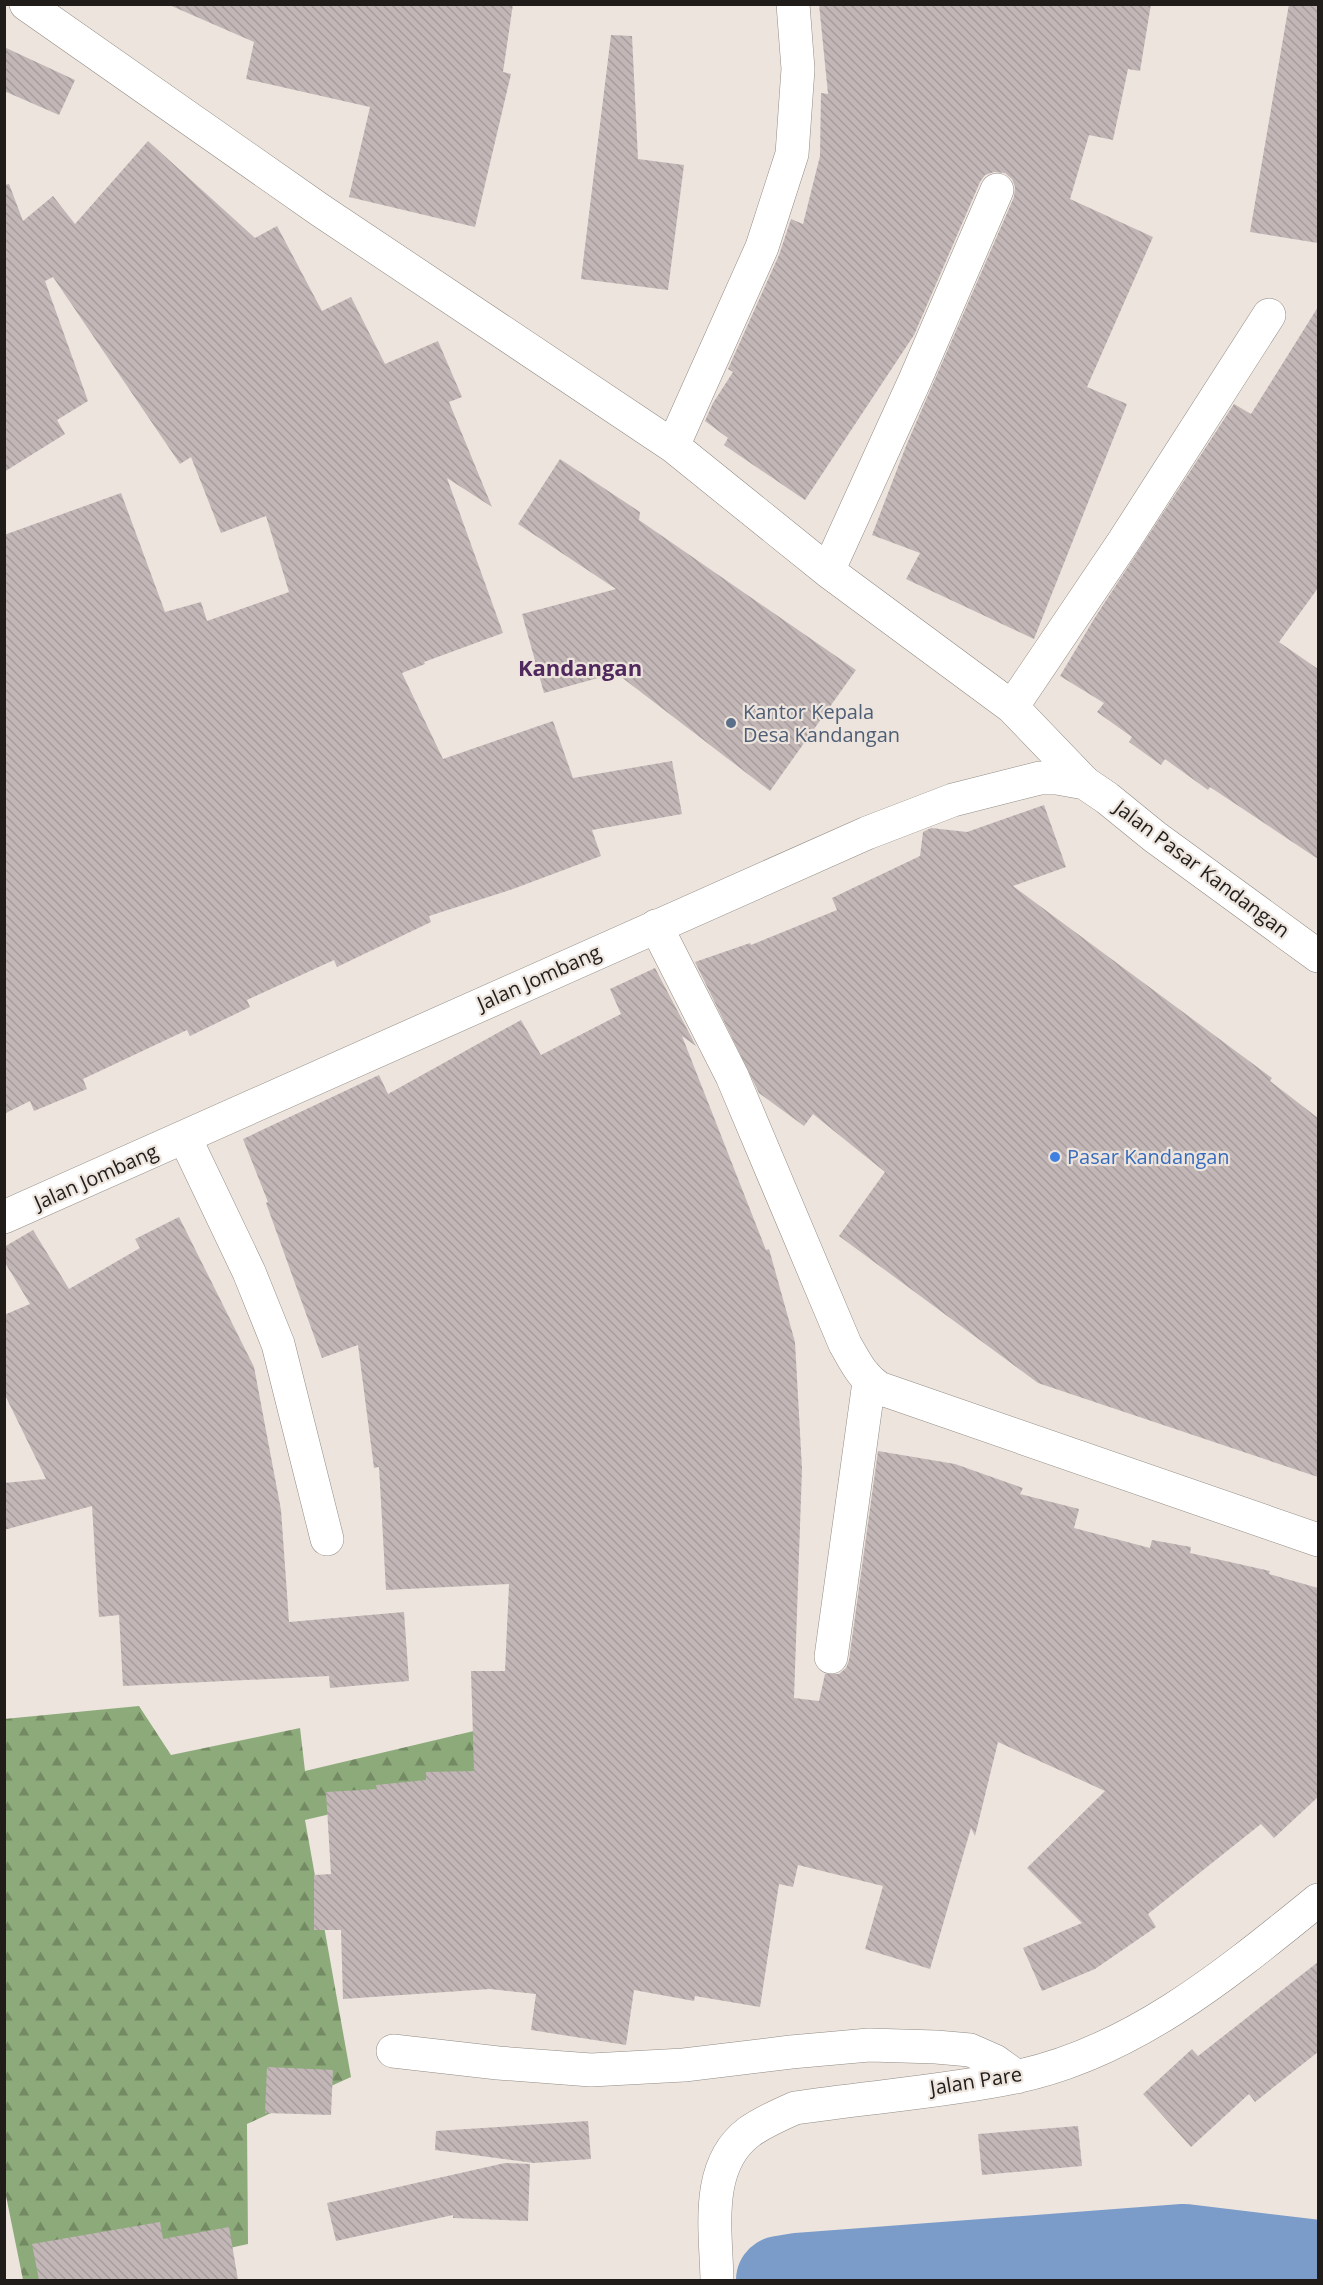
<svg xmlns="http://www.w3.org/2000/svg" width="1323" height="2285" viewBox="0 0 1323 2285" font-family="'Open Sans',sans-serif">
	<defs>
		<pattern id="forest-firs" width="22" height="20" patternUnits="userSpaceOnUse" patternTransform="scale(1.5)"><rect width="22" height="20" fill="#8dab7a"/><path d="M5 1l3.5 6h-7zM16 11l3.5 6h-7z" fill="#738a63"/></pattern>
		<pattern id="building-back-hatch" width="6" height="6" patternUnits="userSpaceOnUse" patternTransform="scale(1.5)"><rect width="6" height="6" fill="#c2b7b6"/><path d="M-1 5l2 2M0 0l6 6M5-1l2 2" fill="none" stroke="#a69d9c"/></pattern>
	</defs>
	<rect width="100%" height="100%" fill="#ece4dd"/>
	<!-- forest -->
	<path fill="url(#forest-firs)" d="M 139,1706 L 171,1755 L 300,1728 L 305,1771 L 478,1730 L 487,1777 L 305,1820 L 351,2077 L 247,2124 L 248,2244 L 83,2280 L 23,2280 L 4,2186 L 4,1719 Z"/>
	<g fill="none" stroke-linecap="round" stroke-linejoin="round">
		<!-- river -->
		<path stroke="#7b9bc9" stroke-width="88" d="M 780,2280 L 798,2277 L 1184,2248 L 1318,2264"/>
	</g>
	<!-- building -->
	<path fill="url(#building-back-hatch)" d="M 167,4 L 513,4 L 503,72 L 511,74 L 475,227 L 349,197 L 370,107 L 246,79 L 254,42 Z
		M 819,4 L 1151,4 L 1140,71 L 1128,69 L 1113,140 L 1089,135 L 1070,199 L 1153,237 L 1087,387 L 1127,404 L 1034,639 L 906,579 L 920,553 L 872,535 L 906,446 L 1014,197 L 1015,187 L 1012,179 L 1005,173 L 994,172 L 985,175 L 980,182 L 914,335 L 805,500 L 724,445 L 728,438 L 705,421 L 713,403 L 733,372 L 728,369 L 779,255 L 791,219 L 803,224 L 820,156 L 821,93 L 828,94 Z
		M 1289,4 L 1318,4 L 1318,243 L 1250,232 Z
		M 611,35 L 632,36 L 638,159 L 684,165 L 668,290 L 581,279 Z
		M 4,47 L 75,80 L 59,115 L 4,91 Z
		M 148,141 L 255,238 L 277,226 L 322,311 L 351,297 L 385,364 L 438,341 L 462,397 L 449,402 L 492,507 L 447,478 L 503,633 L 424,662 L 425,664 L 402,673 L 443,759 L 553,721 L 573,778 L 672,761 L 682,814 L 592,830 L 601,856 L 513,889 L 429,916 L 431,922 L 337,967 L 334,960 L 247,1000 L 250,1007 L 190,1036 L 187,1030 L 83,1079 L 87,1089 L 34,1111 L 30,1101 L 4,1114 L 4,535 L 121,493 L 165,612 L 201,602 L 207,621 L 289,592 L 266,516 L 221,533 L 191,457 L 180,464 L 53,277 L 45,281 L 88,401 L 57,420 L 65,434 L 4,472 L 4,185 L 9,184 L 23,221 L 53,196 L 75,224 Z
		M 1318,307 L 1318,588 L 1279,642 L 1318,669 L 1318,859 L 1210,787 L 1208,790 L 1165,759 L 1161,765 L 1129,742 L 1132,737 L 1097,712 L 1104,703 L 1060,676 L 1094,619 L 1234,404 L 1251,414 Z
		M 560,459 L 640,512 L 639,520 L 856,670 L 770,791 L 616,673 L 544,693 L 522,614 L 616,589 L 518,524 Z
		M 1044,805 L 1066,867 L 1013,886 L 1272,1078 L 1270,1081 L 1318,1118 L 1318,1477 L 1038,1383 L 839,1236 L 885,1172 L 813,1114 L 804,1126 L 759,1093 L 695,962 L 750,943 L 751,945 L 837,910 L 832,898 L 920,856 L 923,832 L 931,828 L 967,832 Z
		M 655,968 L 696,1046 L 682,1036 L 766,1250 L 769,1249 L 795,1342 L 802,1469 L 794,1698 L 819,1701 L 825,1674 L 839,1674 L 846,1668 L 849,1660 L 878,1451 L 955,1464 L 1023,1488 L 1020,1494 L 1079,1509 L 1074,1528 L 1150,1548 L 1152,1540 L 1191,1547 L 1190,1553 L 1270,1571 L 1269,1574 L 1318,1588 L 1318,1797 L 1274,1838 L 1261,1824 L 1148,1914 L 1156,1927 L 1095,1969 L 1042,1991 L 1023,1948 L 1082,1923 L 1027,1868 L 1105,1791 L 998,1742 L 975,1836 L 971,1828 L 930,1969 L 865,1949 L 883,1886 L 798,1865 L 793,1887 L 779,1884 L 760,2007 L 695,1996 L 694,2001 L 634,1990 L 626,2045 L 531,2030 L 536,1994 L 490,1989 L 343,1999 L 341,1930 L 314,1930 L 314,1875 L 331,1874 L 326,1792 L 377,1789 L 376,1785 L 426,1780 L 426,1772 L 474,1771 L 471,1671 L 505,1671 L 509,1584 L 386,1590 L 379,1467 L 374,1468 L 358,1345 L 322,1358 L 266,1203 L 268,1202 L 243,1139 L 379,1075 L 388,1094 L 521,1020 L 541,1055 L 621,1014 L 610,989 Z
		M 179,1217 L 254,1367 L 281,1510 L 289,1622 L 404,1612 L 409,1681 L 330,1688 L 329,1676 L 123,1686 L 119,1615 L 99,1617 L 92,1506 L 4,1530 L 4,1483 L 46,1479 L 4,1393 L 4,1315 L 30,1304 L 4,1261 L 4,1247 L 33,1230 L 69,1289 L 140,1248 L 135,1239 Z
		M 1318,1962 L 1318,2052 L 1255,2102 L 1249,2094 L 1191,2147 L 1143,2094 L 1192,2049 L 1198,2056 Z
		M 267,2067 L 333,2070 L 331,2115 L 265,2113 Z
		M 588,2121 L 591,2159 L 534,2163 L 435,2150 L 436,2131 Z
		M 1078,2126 L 1082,2166 L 982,2175 L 978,2134 Z
		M 505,2163 L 530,2164 L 528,2221 L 453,2218 L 453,2215 L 336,2241 L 327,2203 Z
		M 160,2222 L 163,2239 L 229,2227 L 238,2280 L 39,2280 L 32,2244 Z"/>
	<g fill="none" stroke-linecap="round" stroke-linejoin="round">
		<!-- minor casing -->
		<g stroke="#928b84" stroke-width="34">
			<path id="minor" d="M 26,4 L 320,210 L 673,446 L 828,571 L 1012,707 L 1085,783
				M 673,446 L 762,247 L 792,154 L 798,69 L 793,4
				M 828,571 L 915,380 L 997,190
				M 1012,707 L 1124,541 L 1269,315
				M 656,926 L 732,1076 L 845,1344 C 855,1361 862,1377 879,1388 L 1318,1540
				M 185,1138 L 249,1272 L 278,1344 L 327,1539
				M 831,1657 L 869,1382
				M 393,2051 L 498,2063 L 591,2070 L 684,2065 L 791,2052 L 869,2045 L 936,2047 L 970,2050 L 995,2061 L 1017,2077
				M 717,2280 C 716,2231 704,2166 749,2132 C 763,2122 779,2115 795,2108 C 868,2097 943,2092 1015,2077 C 1132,2053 1228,1973 1318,1900"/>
		</g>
		<!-- major casing -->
		<g stroke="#928b84" stroke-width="34">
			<path id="major" d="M 4,1217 L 867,833 L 953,800 L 1040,778 L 1057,778 L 1085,783 L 1107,798 L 1155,837 L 1318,956"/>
		</g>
		<!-- minor -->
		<use href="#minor" stroke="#fff" stroke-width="33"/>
		<!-- major -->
		<use href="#major" stroke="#fff" stroke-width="33"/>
	</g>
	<!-- markers -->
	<circle fill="#5c6f8a" stroke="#ece4dd" stroke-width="2" cx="731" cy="723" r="6"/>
	<circle fill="#3f7fe0" stroke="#ece4dd" stroke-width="2" cx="1055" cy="1157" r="6"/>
	<g text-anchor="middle" stroke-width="4.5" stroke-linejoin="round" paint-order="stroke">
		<!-- service labels -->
		<g font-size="20" fill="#4e5e75" stroke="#ece4dd" text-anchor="start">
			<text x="743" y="719">Kantor Kepala<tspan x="743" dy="23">Desa Kandangan</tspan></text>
		</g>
		<!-- street labels -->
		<g font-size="20" fill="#1f1c1a" stroke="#ece4dd">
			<text transform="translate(1202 869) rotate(37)" y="7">Jalan Pasar Kandangan</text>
			<text transform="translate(539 978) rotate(-24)" y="7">Jalan Jombang</text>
			<text transform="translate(96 1177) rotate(-24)" y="7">Jalan Jombang</text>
			<text transform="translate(976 2081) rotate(-9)" y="7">Jalan Pare</text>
		</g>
		<!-- shop labels -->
		<g font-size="20" fill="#366cbe" stroke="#ece4dd" text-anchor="start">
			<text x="1067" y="1164">Pasar Kandangan</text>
		</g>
		<!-- quarter labels -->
		<g font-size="22" font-weight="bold" fill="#50285d" stroke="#ece4dd">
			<text x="580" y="676">Kandangan</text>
		</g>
	</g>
	<!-- border -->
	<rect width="1323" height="2285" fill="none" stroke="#1f1c1a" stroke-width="12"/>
</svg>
